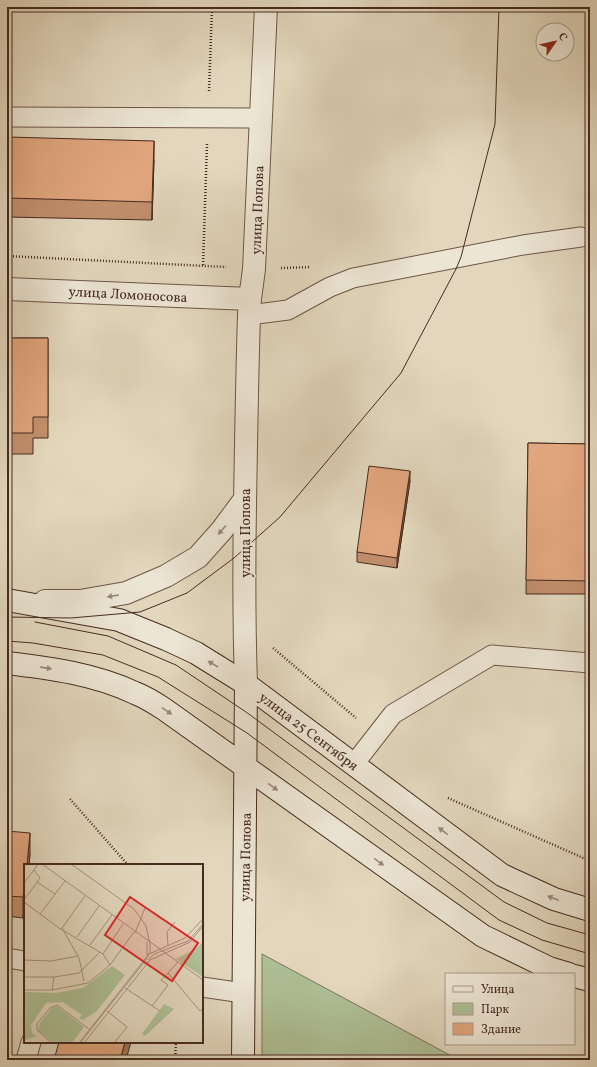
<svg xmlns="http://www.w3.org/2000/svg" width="597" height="1067" viewBox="0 0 597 1067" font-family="Vollkorn,serif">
	<rect width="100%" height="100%" fill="#e2d7bd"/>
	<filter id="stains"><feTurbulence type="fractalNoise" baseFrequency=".005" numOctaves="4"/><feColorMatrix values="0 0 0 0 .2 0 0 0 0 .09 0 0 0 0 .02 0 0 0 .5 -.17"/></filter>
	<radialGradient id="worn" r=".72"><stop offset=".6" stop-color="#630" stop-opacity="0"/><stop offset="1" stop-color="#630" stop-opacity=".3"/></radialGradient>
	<!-- green -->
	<path fill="#aebf95" stroke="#7a745a" d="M 262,954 L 459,1060 L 262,1060 Z"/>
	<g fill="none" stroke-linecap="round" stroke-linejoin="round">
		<!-- lane casing -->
		<g stroke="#6e5547" stroke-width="21">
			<path id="lane" d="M 7,117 L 260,118
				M 249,315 L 288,310 L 330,287 L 353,278 L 523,245 L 581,237
				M 354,764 L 393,714 L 492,655 L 590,663
				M 7,958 L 25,961
				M 202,987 L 243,993
				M 26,1060 L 31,1042"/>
		</g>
		<!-- street casing -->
		<g stroke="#6e5547" stroke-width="24">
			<path id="street" d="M 7,289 L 250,299
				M 45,601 L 80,601 L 126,593 L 166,576 L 198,557 L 222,530 L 245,499
				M 246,684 C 244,625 244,565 245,505 C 246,442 247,378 249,315 L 250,299 L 254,269 L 266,7"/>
		</g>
		<!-- secondary casing -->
		<g stroke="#472a20" stroke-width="24">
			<path id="secondary" d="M 7,600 L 119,620 L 166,639 L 196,653 L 246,684 L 502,875 L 554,899 L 590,910
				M 7,663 C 50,668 95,674 135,693 C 145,697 155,703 164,709 L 483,936 L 549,968 L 569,974
				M 574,976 L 590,980
				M 243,1060 L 246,684"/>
		</g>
		<!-- path -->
		<path stroke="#472a20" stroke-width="2.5" stroke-dasharray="1 2" stroke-linecap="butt" d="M 209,91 L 212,7
			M 7,256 L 226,267
			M 203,265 L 207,144
			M 281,268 L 310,267
			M 273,648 L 356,718
			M 448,798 L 590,861
			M 70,799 L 128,865
			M 175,1060 L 176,1042"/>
		<!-- lane -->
		<use href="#lane" stroke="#ece5d4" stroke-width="19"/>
		<!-- street -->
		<use href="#street" stroke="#ece5d4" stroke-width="22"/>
		<!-- secondary -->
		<use href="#secondary" stroke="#ece5d4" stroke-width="22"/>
		<!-- tram -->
		<path stroke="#472a20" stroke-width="1" d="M 7,617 L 71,618 L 140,612 L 187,593 L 234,558 L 280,517 L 401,373 L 456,269 L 461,257 L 495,124 L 499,7
			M 35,622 L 108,636 L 176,665 L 246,712 L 504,902 L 547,923 L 590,935
			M 7,641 L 33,643 L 103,655 L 158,677 L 247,733 L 499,920 L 542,940 L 590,954"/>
	</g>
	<!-- wall -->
	<path fill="#c28f6c" stroke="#472a20" d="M 84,7 L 156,7 L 156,9 Z
		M 7,137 L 154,160 L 152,220 L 7,217 Z
		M 7,338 L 48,338 L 48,438 L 33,438 L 33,454 L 10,454 L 10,466 L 7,466 Z
		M 528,443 L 590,444 L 590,594 L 526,594 Z
		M 410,481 L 397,568 L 357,562 L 357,552 Z
		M 7,831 L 30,854 L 23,918 L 7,916 Z"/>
	<!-- shaded-wall -->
	<path fill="#9e7458" stroke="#472a20" d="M 154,141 L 154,160 L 152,220 L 152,202 Z
		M 410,471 L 410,481 L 397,568 L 397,558 Z
		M 30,833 L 30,854 L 29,865 L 27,865 Z
		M 25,883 L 25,903 L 23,918 L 23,897 Z
		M 125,1042 L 131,1042 L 126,1060 L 120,1060 Z"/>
	<!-- building -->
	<path fill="#e1a67e" stroke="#472a20" d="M 7,137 L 154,141 L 152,202 L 7,198 Z
		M 7,338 L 48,338 L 48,417 L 33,417 L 33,433 L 10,433 L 10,446 L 7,446 Z
		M 528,443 L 590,444 L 590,581 L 526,580 Z
		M 369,466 L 410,471 L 397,558 L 357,552 Z
		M 7,831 L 30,833 L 27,865 L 25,865 L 25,883 L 23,897 L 7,896 Z
		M 59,1042 L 125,1042 L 120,1060 L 54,1060 Z"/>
	<!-- one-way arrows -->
	<defs><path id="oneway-solid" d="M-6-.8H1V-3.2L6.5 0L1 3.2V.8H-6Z"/></defs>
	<g fill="#9a887a">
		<use href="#oneway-solid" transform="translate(222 530) rotate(130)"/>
		<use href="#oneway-solid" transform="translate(113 596) rotate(171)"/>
		<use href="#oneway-solid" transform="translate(213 664) rotate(-149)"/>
		<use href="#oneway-solid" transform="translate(46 668) rotate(8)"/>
		<use href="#oneway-solid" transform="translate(167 711) rotate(34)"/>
		<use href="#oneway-solid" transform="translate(273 787) rotate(36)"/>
		<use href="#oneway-solid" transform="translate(443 831) rotate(-143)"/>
		<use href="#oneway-solid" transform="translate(379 862) rotate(36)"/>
		<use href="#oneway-solid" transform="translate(553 898) rotate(-159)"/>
	</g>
	<g text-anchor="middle" stroke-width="3.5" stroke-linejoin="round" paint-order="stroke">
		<!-- street labels -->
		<g font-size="14" fill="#472a20" stroke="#ece5d4">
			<text transform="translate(257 210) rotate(-88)" y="5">улица Попова</text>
			<text transform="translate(128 294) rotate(3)" y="5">улица Ломоносова</text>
			<text transform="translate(245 533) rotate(-90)" y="5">улица Попова</text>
			<text transform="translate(309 731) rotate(37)" y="5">улица 25 Сентября</text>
			<text transform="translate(245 857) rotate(-89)" y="5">улица Попова</text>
		</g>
	</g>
	<!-- overview -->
	<g transform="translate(24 864)">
		<rect width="179" height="179" fill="#e2d7bd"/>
		<path d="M 179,78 L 179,113 L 152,95 L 171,85 ZM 88,102 L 101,111 L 73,147 L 59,156 L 55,154 L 58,151 L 39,138 L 22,139 L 7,161 L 8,169 L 13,172 L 0,176 L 0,128 L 32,129 L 59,124 ZM 140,140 L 150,145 L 121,172 L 118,170 ZM 33,142 L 60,163 L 48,179 L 29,179 L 14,167 L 16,159 L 28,144 Z" fill="#aebf95"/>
		<path fill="none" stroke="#a4927e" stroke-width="1" d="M 18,0 L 179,116M 47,0 L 110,45 L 122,62 L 126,80 L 126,88 L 121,97 L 56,179M 13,18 L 31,30M 0,19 L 10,6M 0,36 L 16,14 L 10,6 L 14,0M 0,38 L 35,64 L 79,90 L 86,101M 16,50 L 41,17M 111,69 L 121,44M 53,73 L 75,42M 66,81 L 88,51M 144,81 L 143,68 L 151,58M 79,90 L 99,60M 123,91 L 123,78M 0,96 L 27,97 L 54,92M 124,96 L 130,90 L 164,77 L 179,60M 154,98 L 144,109 L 176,147 L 179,145M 0,113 L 30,113 L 55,109 L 76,88M 60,117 L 55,94 L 38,64 L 61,32M 101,124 L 136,147M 0,126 L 28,126 L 64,119 L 86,101 L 110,68M 28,126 L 30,113M 128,142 L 144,121 L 137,116 L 144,109M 83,147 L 103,163 L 90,179M 27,179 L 13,166 L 13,160 L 26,144 L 33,141 L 65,165M 55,179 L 125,90 L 161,74 L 179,55M 60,179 L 126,96 L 166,78 L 179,62"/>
		<path fill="#d62828" fill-opacity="0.15" stroke="#d62828" stroke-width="2" d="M 106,33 L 174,79 L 148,117 L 81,71 Z"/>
		<rect width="179" height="179" fill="none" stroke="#472a20" stroke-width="2"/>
	</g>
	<!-- margin -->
	<rect width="597" height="1067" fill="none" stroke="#e2d7bd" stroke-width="24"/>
	<rect x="8" y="8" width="581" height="1051" fill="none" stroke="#472a20" stroke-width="2"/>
	<rect x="12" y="12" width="573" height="1043" fill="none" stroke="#472a20"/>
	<!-- legend -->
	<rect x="445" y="973" width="130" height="72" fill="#ece5d4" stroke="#aa9a8c"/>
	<rect x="453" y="986" width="20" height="6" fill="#ece5d4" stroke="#aa9a8c"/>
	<text x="481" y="993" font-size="12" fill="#472a20">Улица</text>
	<rect x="453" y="1003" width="20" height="12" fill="#aebf95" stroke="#aa9a8c"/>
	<text x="481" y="1013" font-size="12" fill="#472a20">Парк</text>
	<rect x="453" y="1023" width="20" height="12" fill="#e1a67e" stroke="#aa9a8c"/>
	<text x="481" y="1033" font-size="12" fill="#472a20">Здание</text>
	<!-- north arrow -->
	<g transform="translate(555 42) rotate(56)"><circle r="19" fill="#ece5d4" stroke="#aa9a8c"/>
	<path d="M0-3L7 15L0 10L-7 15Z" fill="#8f2418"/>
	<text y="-6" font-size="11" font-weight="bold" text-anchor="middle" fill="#472a20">С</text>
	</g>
	<rect width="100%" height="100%" filter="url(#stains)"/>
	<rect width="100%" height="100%" fill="url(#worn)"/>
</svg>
